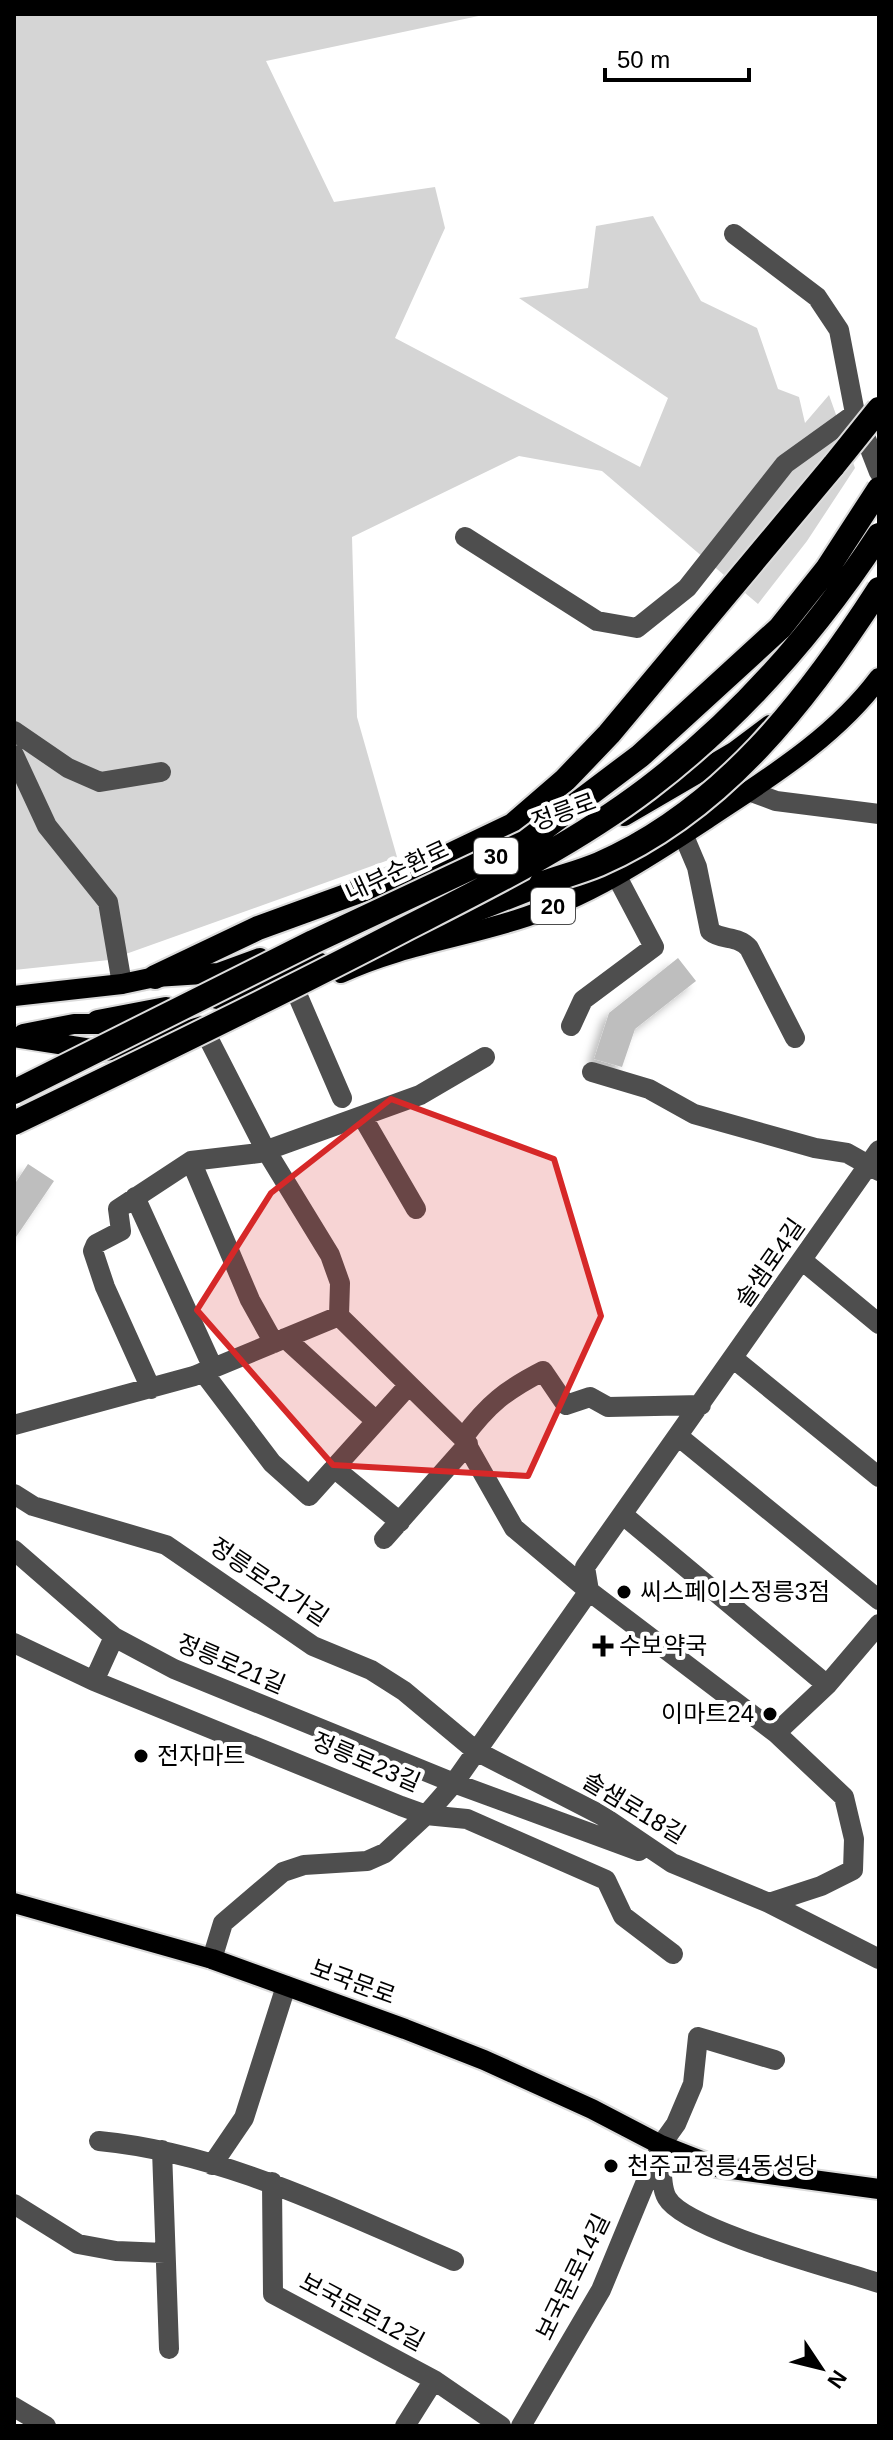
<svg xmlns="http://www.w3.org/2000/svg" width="893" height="2440" viewBox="0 0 893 2440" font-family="Helvetica,'Noto Sans KR',sans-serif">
	<defs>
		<filter id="shadow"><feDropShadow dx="-7" dy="7" stdDeviation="4" flood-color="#0004"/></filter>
	</defs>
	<rect width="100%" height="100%" fill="#fff"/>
	<!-- green -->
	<path fill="#d5d5d5" d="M 14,14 L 488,14 L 266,61 L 334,202 L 435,187 L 445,228 L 395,338 L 640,467 L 668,398 L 519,298 L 588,288 L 596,226 L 653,216 L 701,301 L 757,328 L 778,389 L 799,397 L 805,423 L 829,395 L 855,468 L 807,541 L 758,604 L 602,471 L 519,456 L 352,537 L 357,717 L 397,857 L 109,960 L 14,970 Z"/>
	<!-- building -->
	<path fill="#bebebe" filter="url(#shadow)" d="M 678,958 L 696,981 L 635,1029 L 622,1067 L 594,1059 L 609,1013 Z
		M 28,1164 L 54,1181 L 14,1240 L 14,1185 Z"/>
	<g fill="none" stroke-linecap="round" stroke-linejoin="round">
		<!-- major casing -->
		<g stroke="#dbdbdb" stroke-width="24">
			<path id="major" d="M 624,816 L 734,752 L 770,725
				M 341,973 C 397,947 458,938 516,920 C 587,898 649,857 710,817 C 770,777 835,737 879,678
				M 14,996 L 122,984 L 155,977 L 219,973 L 260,958
				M 23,1034 L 74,1024 L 114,1024
				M 14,1037 L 104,1051 L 127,1048 L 199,1027
				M 14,1903 L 212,1959 L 405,2029 L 484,2060 L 592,2109 L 661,2145 L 717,2167 L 879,2189"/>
		</g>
		<!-- highway casing -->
		<g stroke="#dbdbdb" stroke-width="28">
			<path id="highway" d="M 419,932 L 541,884
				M 155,977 L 258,928 L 423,868 L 513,825 L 565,780 L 609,734 L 834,465
				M 217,997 L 320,965
				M 98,1022 L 166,1009"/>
		</g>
		<!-- minor -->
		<path stroke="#4e4e4e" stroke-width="20" d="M 734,234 L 817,297 L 839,330 L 854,408 L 879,472
			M 465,537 L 597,621 L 637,628 L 687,588 L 785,464 L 856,413
			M 14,731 L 68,768 L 100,782 L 161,772
			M 14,755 L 47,826 L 108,902 L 122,984
			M 749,791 L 776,801 L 879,814
			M 683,834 L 697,867 L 710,931 C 722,941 738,935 749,948 L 795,1038
			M 297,994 L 342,1098
			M 202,1026 L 264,1147 L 330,1255 L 340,1283 L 339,1316
			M 571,1026 L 583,1000 L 654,947 L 616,875
			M 592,1072 L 649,1089 L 694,1114 L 815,1148 L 847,1153 L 879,1171
			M 362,1116 L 416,1209
			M 191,1161 L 250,1300 L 274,1343
			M 135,1197 L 213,1368
			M 803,1261 L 879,1324
			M 285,1338 L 376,1421
			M 734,1359 L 879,1477
			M 203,1372 L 272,1463 L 309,1496 L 409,1385
			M 151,1389 L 105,1287 L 93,1251 L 96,1244 L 121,1231 L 118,1209 L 191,1161 L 259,1153 L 420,1095 L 485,1057
			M 14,1425 L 194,1376 L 339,1316
			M 463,1438 C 488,1404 506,1390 543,1371 L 566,1405 L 590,1397 L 608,1407 L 701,1405
			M 684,1441 L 879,1600
			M 334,1468 L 400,1522
			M 14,1494 L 33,1506 L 166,1545 L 313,1646 L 371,1670 L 404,1691 L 476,1751 L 601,1815 L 672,1863 L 769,1903 L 821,1886 L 853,1870 L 854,1839 L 844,1797 L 776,1733 L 589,1591 L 514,1528 L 463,1438 L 339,1316
			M 628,1519 L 827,1685
			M 384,1539 L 468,1444
			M 14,1550 L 114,1637 L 174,1669 L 454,1783 L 639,1851
			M 589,1591 L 585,1567 L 879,1150
			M 14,1643 L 94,1681 L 401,1806 L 426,1815 L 467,1819 L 606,1880 L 623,1916 L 673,1954
			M 94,1681 L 114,1637
			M 776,1733 L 827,1685 L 879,1624
			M 769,1903 L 879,1959
			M 212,1959 L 223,1923 L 283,1872 L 304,1865 L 367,1861 L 385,1853 L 426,1815 L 454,1783 L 589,1591
			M 99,2141 C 225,2153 339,2212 454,2261
			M 661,2149 C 662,2163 660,2186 667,2198 C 685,2230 839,2270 879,2283
			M 162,2150 L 169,2349
			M 212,2165 L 244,2118 L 286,1986
			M 272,2182 L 273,2294 L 434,2380 L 501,2426
			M 14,2204 L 78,2244 L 116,2251 L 165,2253
			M 14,2407 L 46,2426
			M 405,2426 L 434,2380
			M 521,2426 L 601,2290 L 661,2145 L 676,2124 L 693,2084 L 698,2037 L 775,2060"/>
		<!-- major -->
		<use href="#major" stroke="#000" stroke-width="20"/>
		<!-- highway -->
		<use href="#highway" stroke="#000" stroke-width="24"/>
		<!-- highway-bridge casing -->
		<g stroke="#dbdbdb" stroke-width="28" stroke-linecap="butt">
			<path id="highway-bridge" d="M 834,465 L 879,409
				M 541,884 C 560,877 580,872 599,864 C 723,810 808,699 879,589
				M 14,1092 L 313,942 L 526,842 L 640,756 L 780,628 L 827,569 L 879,489
				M 14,1123 C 145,1060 275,997 403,930 C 487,887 573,845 648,788 C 740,718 816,631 879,535"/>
		</g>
		<!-- highway-bridge -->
		<use href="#highway-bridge" stroke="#000" stroke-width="24"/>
	</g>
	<!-- marked area -->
	<path fill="#d62828" fill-opacity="0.2" stroke="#d62828" stroke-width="6" stroke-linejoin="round" d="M 391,1099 L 554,1159 L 601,1316 L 528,1476 L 333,1465 L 197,1310 L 271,1193 Z"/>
	<!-- markers -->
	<g fill="#000" stroke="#fff" stroke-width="3">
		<circle cx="624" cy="1592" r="8"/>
		<path d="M599 1634h8v8h8v8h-8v8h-8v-8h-8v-8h8z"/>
		<circle cx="770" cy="1714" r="8"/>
		<circle cx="141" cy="1756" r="8"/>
		<circle cx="611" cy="2166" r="8"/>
	</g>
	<g text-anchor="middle" stroke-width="8" stroke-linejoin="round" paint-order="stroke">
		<!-- shield labels -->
		<g fill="#fff" stroke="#4c4c4c" stroke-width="2">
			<rect x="474" y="838" width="44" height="36" rx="6"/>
			<rect x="531" y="888" width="44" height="36" rx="6"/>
		</g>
		<g font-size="22" font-weight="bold" fill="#000">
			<text x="496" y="864">30</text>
			<text x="553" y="914">20</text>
		</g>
		<!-- street labels -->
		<g font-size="24" fill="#000" stroke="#fff">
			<text transform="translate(564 812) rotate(-20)" y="8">정릉로</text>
			<text transform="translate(397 871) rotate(-25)" y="8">내부순환로</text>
			<text transform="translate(770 1263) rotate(-55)" y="8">솔샘로4길</text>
			<text transform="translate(269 1582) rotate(34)" y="8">정릉로21가길</text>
			<text transform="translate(231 1664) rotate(23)" y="8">정릉로21길</text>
			<text transform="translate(366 1762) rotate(23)" y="8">정릉로23길</text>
			<text transform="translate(634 1808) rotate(31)" y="8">솔샘로18길</text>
			<text transform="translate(353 1982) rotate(20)" y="8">보국문로</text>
			<text transform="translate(573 2277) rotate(-64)" y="8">보국문로14길</text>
			<text transform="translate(362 2312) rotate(28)" y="8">보국문로12길</text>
		</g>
		<!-- poi labels -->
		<g font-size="24" fill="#000" stroke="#fff" text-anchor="start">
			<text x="640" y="1600">씨스페이스정릉3점</text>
			<text x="619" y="1654">수보약국</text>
			<text x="754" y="1722" text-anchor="end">이마트24</text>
			<text x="157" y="1764">전자마트</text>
			<text x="627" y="2174">천주교정릉4동성당</text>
		</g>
	</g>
	<!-- border -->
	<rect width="893" height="2440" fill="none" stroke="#000000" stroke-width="32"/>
	<!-- north arrow -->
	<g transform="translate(821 2368) rotate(125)" stroke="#ffffff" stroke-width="6" paint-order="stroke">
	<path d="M0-6L14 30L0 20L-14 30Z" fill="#000000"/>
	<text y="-12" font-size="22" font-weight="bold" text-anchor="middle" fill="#000000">N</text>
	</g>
	<!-- scale -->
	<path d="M605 68v12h144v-12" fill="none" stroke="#000000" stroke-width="4"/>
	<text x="617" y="68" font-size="24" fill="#000000" stroke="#ffffff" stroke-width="6" paint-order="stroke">50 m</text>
</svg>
